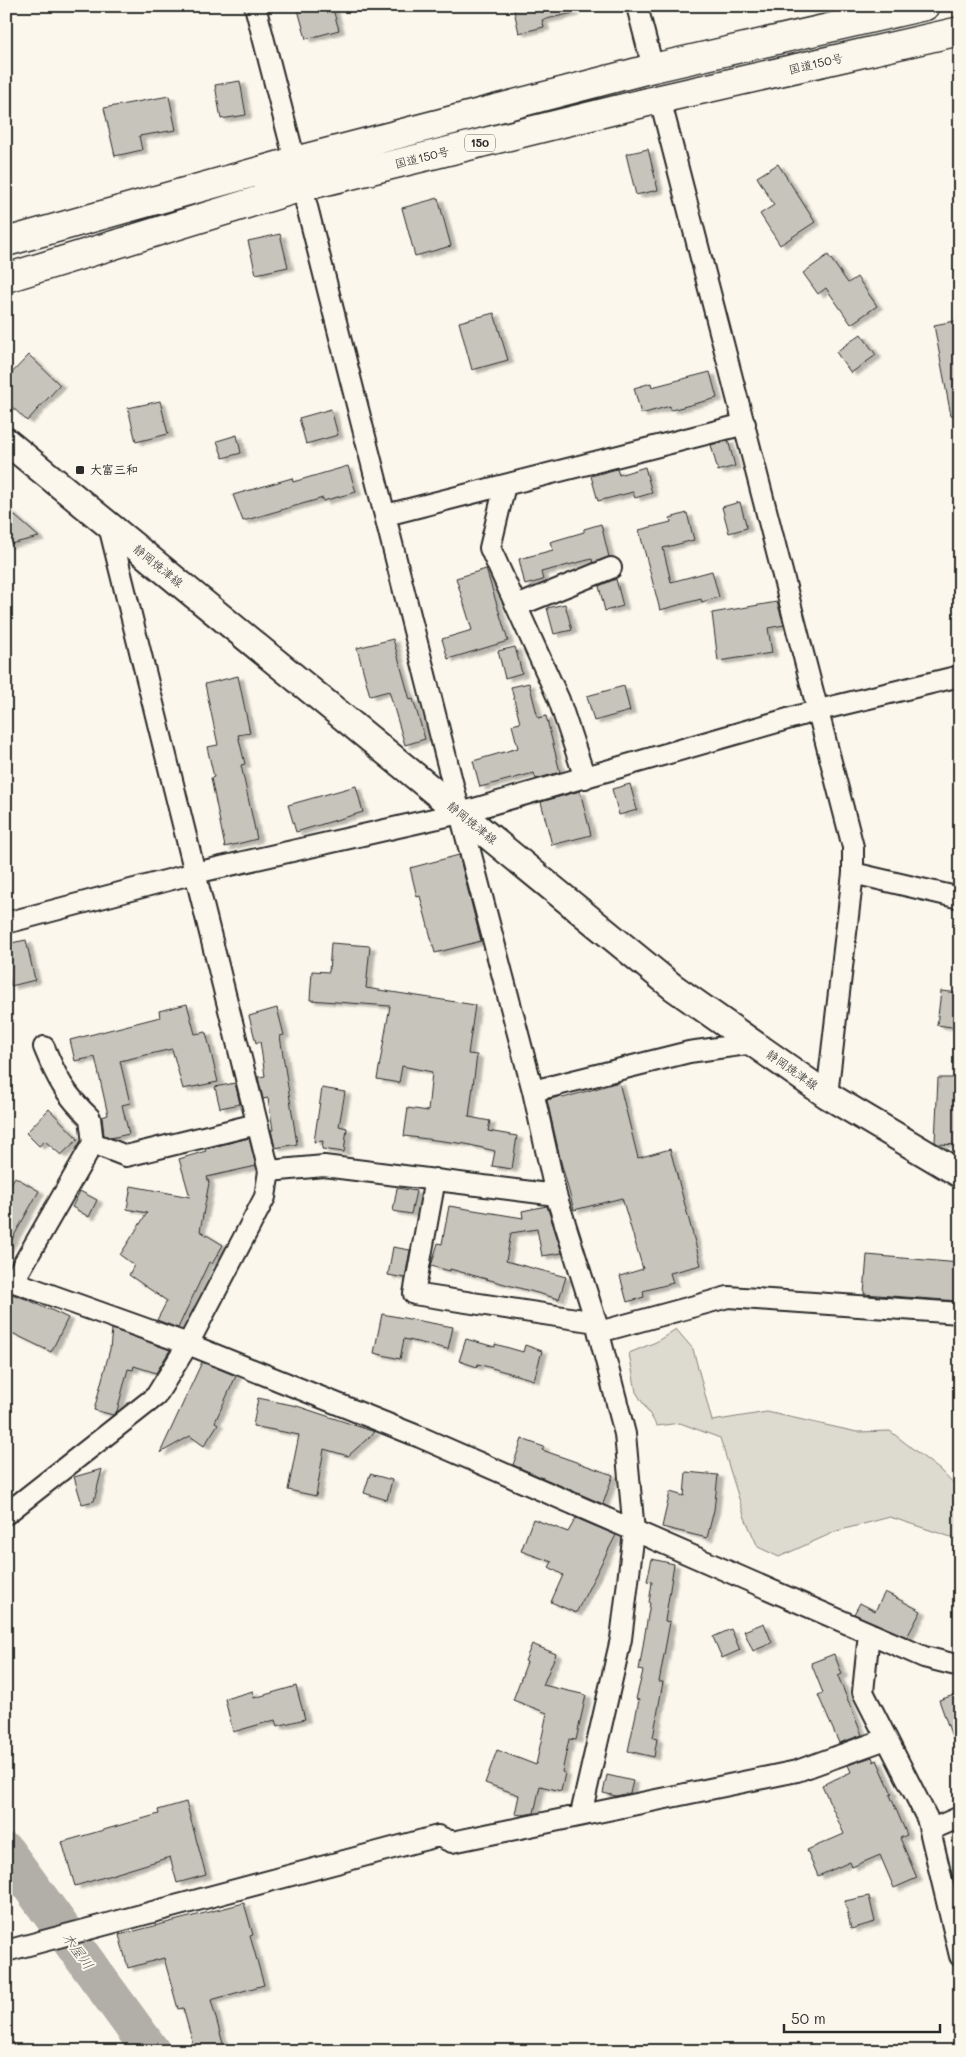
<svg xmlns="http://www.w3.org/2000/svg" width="966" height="2057" viewBox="0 0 966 2057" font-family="Mali,'Klee One',sans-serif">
	<defs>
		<filter id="shadow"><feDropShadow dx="5.5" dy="3" stdDeviation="1" flood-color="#0004"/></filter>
	</defs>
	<rect width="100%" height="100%" fill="#fbf7ec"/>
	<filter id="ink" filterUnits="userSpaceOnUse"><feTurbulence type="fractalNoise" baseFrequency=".02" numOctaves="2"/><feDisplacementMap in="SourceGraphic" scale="10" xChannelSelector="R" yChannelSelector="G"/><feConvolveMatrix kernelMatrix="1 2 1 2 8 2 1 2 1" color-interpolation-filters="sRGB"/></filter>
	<g filter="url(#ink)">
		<!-- green -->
		<path fill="#dddad0" stroke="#84827e" d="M 676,1329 L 693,1349 L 712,1421 L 767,1412 L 857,1432 L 890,1431 L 940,1470 L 960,1491 L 960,1540 L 890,1517 L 837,1531 L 779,1557 L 758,1547 L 745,1518 L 720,1438 L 680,1423 L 657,1426 L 636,1392 L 629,1353 L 656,1342 Z"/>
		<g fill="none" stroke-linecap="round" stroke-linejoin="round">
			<!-- river -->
			<path stroke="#b1afa7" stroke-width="38" d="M 6,1852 L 151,2051"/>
		</g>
		<!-- building -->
		<path fill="#c7c4bc" stroke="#2b2b2b" filter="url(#shadow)" d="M 297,6 L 332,6 L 339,30 L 306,39 Z
			M 513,6 L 572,6 L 573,13 L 542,20 L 544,27 L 519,33 Z
			M 240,81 L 246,115 L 221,119 L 215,85 Z
			M 169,96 L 176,130 L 139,136 L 142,150 L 115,156 L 104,108 Z
			M 648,149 L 658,190 L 636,195 L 626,154 Z
			M 778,164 L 815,222 L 780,245 L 760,214 L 774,205 L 757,177 Z
			M 438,198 L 451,246 L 415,256 L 402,208 Z
			M 280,234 L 288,267 L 256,274 L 248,241 Z
			M 828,255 L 848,283 L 857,277 L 877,306 L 851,324 L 826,288 L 818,294 L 803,273 Z
			M 494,313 L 508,360 L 472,370 L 459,322 Z
			M 960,320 L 960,415 L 951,416 L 934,325 Z
			M 861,334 L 876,355 L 851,373 L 836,352 Z
			M 29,355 L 60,385 L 27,421 L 6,401 L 6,379 Z
			M 710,372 L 717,398 L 671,410 L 670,406 L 641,414 L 634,388 L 651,383 L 652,387 Z
			M 160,401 L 168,434 L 136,442 L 128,408 Z
			M 331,409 L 338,435 L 306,444 L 299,418 Z
			M 237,435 L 241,453 L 223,458 L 217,441 Z
			M 728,440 L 735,466 L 718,471 L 711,445 Z
			M 348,466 L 356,492 L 323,501 L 323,498 L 243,521 L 233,495 L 292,478 L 293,482 Z
			M 645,467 L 652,493 L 635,498 L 633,492 L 598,501 L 591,476 L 617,469 L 619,475 Z
			M 740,502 L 747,528 L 729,533 L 722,507 Z
			M 6,508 L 39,537 L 6,545 Z
			M 687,513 L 694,540 L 663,548 L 671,582 L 712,571 L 719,597 L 702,602 L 701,599 L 660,610 L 639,530 L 671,522 L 670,518 Z
			M 601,524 L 609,557 L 593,563 L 592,559 L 541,572 L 543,580 L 525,585 L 519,559 L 553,550 L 550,542 L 584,532 L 584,529 Z
			M 486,569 L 508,641 L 448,659 L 442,639 L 472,630 L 456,578 Z
			M 616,579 L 623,606 L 605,611 L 599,586 Z
			M 777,602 L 784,625 L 768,628 L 772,653 L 718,661 L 712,613 Z
			M 565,604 L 572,630 L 554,634 L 547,608 Z
			M 393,639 L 410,700 L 413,699 L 425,739 L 405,745 L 389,691 L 370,696 L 357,648 Z
			M 515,647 L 522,673 L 505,678 L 498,651 Z
			M 238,676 L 250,733 L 238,735 L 245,764 L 241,765 L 257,839 L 225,847 L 211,778 L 214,777 L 207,747 L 218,745 L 205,684 Z
			M 529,683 L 538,718 L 546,716 L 560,772 L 536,779 L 534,773 L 480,787 L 473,761 L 518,748 L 512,725 L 520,723 L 511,687 Z
			M 624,686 L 630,711 L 594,721 L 587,696 Z
			M 630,784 L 637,810 L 619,815 L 612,789 Z
			M 356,786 L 363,812 L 296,832 L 288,805 Z
			M 580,791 L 591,835 L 552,845 L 541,802 Z
			M 459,855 L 481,941 L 435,953 L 420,896 L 417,897 L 410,868 Z
			M 26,940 L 35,980 L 11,986 L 6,963 L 6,944 Z
			M 331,943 L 370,946 L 366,988 L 475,1005 L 468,1054 L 477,1055 L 469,1117 L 490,1121 L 488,1131 L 517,1136 L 512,1169 L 492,1166 L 495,1151 L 466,1144 L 404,1136 L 408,1108 L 428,1111 L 432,1072 L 402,1066 L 399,1083 L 377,1079 L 390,1006 L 310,1000 L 312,971 L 329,972 Z
			M 941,991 L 960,993 L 960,1028 L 937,1025 Z
			M 187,1004 L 195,1034 L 206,1032 L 218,1082 L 183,1089 L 172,1049 L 120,1061 L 130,1103 L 122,1105 L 129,1134 L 111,1138 L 104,1135 L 102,1117 L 108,1115 L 95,1057 L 75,1061 L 70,1040 L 160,1017 L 159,1011 Z
			M 277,1008 L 284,1035 L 280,1036 L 297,1144 L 275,1148 L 271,1130 L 273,1130 L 268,1098 L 263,1099 L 258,1077 L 265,1076 L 260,1041 L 256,1043 L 249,1016 Z
			M 938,1078 L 960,1078 L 960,1145 L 938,1144 L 935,1142 Z
			M 619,1082 L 638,1158 L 670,1149 L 701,1265 L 670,1273 L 673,1283 L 643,1291 L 644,1297 L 627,1302 L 620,1276 L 643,1269 L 622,1198 L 574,1210 L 561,1162 L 547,1100 L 561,1096 L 563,1098 Z
			M 235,1083 L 240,1104 L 220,1108 L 215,1087 Z
			M 322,1088 L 345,1092 L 339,1126 L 347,1128 L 344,1152 L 322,1149 L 323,1141 L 314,1142 Z
			M 49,1109 L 78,1139 L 61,1155 L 45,1141 L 39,1146 L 26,1133 Z
			M 249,1138 L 256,1166 L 207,1177 L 209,1183 L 200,1231 L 223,1245 L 212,1264 L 209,1262 L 178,1328 L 157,1320 L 167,1301 L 129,1275 L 134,1265 L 120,1255 L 147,1213 L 127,1209 L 131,1186 L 190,1197 L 179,1159 L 206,1151 L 205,1149 Z
			M 15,1177 L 39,1191 L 6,1250 L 6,1192 Z
			M 397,1188 L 416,1191 L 411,1214 L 393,1211 Z
			M 80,1191 L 97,1200 L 89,1217 L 72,1207 Z
			M 449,1206 L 523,1218 L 522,1211 L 547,1206 L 562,1253 L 542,1256 L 537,1229 L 511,1233 L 506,1261 L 566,1277 L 559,1299 L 450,1269 L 450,1271 L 431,1266 L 438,1243 L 442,1244 Z
			M 393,1247 L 410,1250 L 405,1278 L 388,1275 Z
			M 867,1255 L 960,1263 L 958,1301 L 864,1294 Z
			M 6,1292 L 29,1300 L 47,1309 L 47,1308 L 68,1318 L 51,1352 L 6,1330 Z
			M 382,1314 L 453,1327 L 448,1349 L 404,1339 L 400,1359 L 374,1353 Z
			M 112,1329 L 170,1350 L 156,1373 L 134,1366 L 133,1370 L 128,1369 L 117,1411 L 113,1415 L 94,1410 L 110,1349 Z
			M 466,1339 L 495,1347 L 495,1344 L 523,1352 L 525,1345 L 542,1351 L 534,1380 L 478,1364 L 477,1367 L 459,1361 Z
			M 202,1362 L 236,1376 L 215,1422 L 218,1424 L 204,1446 L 190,1436 L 160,1453 Z
			M 258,1398 L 297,1406 L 375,1432 L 348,1456 L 324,1449 L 316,1496 L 288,1490 L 299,1435 L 253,1426 Z
			M 522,1439 L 544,1447 L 542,1450 L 613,1475 L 603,1504 L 513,1465 Z
			M 102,1469 L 94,1501 L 82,1504 L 74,1477 Z
			M 686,1472 L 718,1475 L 714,1510 L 707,1538 L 662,1527 L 670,1492 L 684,1496 Z
			M 370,1474 L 392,1480 L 387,1500 L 364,1493 Z
			M 576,1518 L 616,1535 L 576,1613 L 551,1602 L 563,1575 L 549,1567 L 552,1562 L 521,1551 L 533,1519 L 568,1532 Z
			M 652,1559 L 674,1564 L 665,1621 L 670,1622 L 659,1682 L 663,1682 L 653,1738 L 657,1739 L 654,1757 L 628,1751 L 639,1700 L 636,1699 L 643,1671 L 639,1670 L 650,1603 L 649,1603 L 652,1582 L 647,1581 Z
			M 885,1592 L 921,1611 L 907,1637 L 854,1614 L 860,1603 L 875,1611 Z
			M 764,1623 L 772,1643 L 753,1651 L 744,1631 Z
			M 731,1629 L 740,1650 L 722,1658 L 713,1637 Z
			M 532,1644 L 556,1654 L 543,1685 L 586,1695 L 576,1740 L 569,1739 L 562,1772 L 565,1773 L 561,1791 L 540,1786 L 534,1813 L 522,1815 L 515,1814 L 519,1795 L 485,1783 L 497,1750 L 536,1765 L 547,1713 L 513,1700 L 527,1662 L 525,1661 Z
			M 834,1654 L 842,1674 L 838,1676 L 862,1735 L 839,1743 L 818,1695 L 823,1693 L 811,1663 Z
			M 296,1686 L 305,1719 L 277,1726 L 275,1720 L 233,1732 L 225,1699 L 253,1691 L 254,1698 Z
			M 960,1693 L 960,1751 L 957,1751 L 939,1700 Z
			M 872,1757 L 874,1762 L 877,1760 L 892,1794 L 890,1795 L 907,1835 L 900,1838 L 917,1878 L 894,1888 L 880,1855 L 852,1867 L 850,1862 L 818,1876 L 807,1850 L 844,1834 L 822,1785 L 851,1772 L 848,1765 Z
			M 607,1775 L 633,1781 L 630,1793 L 616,1796 L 603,1793 Z
			M 186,1802 L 206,1875 L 177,1883 L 170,1857 L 75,1886 L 62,1842 L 159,1814 L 158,1810 Z
			M 869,1896 L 875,1922 L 851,1929 L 845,1901 Z
			M 244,1903 L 253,1935 L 250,1936 L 264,1985 L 211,2000 L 225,2051 L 195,2051 L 183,2008 L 178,2009 L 164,1958 L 128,1968 L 119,1935 Z"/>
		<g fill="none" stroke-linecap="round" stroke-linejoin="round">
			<!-- minor casing -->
			<g stroke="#2b2b2b" stroke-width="24">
				<path id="minor" d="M 255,6 L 295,161
					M 637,6 L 653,68
					M 660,99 L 853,847 L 853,873 L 827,1095
					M 302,187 L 460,813 L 533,1091 L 556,1195 L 596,1322 L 625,1434 L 634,1532 L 621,1639 L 581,1814
					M 505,485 L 490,548 L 559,700 L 585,778
					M 386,515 L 745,424
					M 517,606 L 611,568
					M 853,873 L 960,898
					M 6,923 L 195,873 L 460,813 L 819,710 L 960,676
					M 533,1091 L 689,1052 L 754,1043
					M 93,1143 L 126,1156 L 257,1124
					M 269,1171 L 324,1166 L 556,1195
					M 435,1179 L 414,1294 L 596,1322
					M 6,1279 L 188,1344 L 420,1437 L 924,1657 L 960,1666
					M 13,1282 L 93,1143 L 90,1118 C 65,1094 57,1079 44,1047
					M 599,1332 L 728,1297 L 960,1313
					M 6,1514 L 156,1396 L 188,1344 L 265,1197 L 269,1171 L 109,526
					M 869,1633 L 863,1692 L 927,1818 L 960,1956
					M 930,1830 L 960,1817
					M 6,1951 L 438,1836 L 452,1842 L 797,1771 L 886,1739"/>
			</g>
			<!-- major casing -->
			<g stroke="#2b2b2b" stroke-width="30">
				<path id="major" d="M 6,441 L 673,987 L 827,1095 L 960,1174"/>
			</g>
			<!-- highway casing -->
			<g stroke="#2b2b2b" stroke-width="31">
				<path id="highway" d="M 6,242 L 295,161 L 653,68 L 925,6
					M 6,278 L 302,187 L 660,99 L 960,31"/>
			</g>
			<!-- minor -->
			<use href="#minor" stroke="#fbf7ec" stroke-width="20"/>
			<!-- major -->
			<use href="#major" stroke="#fbf7ec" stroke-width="26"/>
			<!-- highway -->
			<use href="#highway" stroke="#fbf7ec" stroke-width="28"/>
		</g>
	</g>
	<!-- markers -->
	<rect fill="#2b2b2b" stroke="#fbf7ec" stroke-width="2" x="75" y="465" width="10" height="10" rx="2.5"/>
	<g text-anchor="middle" stroke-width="4" stroke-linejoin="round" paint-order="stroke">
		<!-- shield labels -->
		<rect fill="#fbf7ec" stroke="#696865" stroke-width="1" x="465" y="134.5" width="30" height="17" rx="4"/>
		<g font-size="11" font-weight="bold" fill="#2b2b2b">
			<text x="480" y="147">150</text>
		</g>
		<!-- street labels -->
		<g font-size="12" fill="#2b2b2b" stroke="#fbf7ec">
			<text transform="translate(816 64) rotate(-13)" y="4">国道150号</text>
			<text transform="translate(422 158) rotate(-14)" y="4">国道150号</text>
			<text transform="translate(158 566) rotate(39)" y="4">静岡焼津線</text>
			<text transform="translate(472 823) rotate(39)" y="4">静岡焼津線</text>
			<text transform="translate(792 1070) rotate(35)" y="4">静岡焼津線</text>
		</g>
		<!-- poi labels -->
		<g font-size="12" font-weight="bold" fill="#2b2b2b" stroke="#fbf7ec" text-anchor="start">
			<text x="90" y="474">大富三和</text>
		</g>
		<!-- water labels -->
		<g font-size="14" font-style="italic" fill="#5a5956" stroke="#fbf7ec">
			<text transform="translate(78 1951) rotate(54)" y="5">木屋川</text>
		</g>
	</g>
	<!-- margin -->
	<rect width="966" height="2057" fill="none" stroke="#fbf7ec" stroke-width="25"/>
	<rect x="12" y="12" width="941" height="2032" fill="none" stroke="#2b2b2b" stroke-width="2" filter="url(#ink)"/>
	<!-- scale -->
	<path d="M784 2024v8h156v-8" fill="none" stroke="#2b2b2b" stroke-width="2.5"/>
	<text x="791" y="2024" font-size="15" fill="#2b2b2b" stroke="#fbf7ec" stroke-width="4" paint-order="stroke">50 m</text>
</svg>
